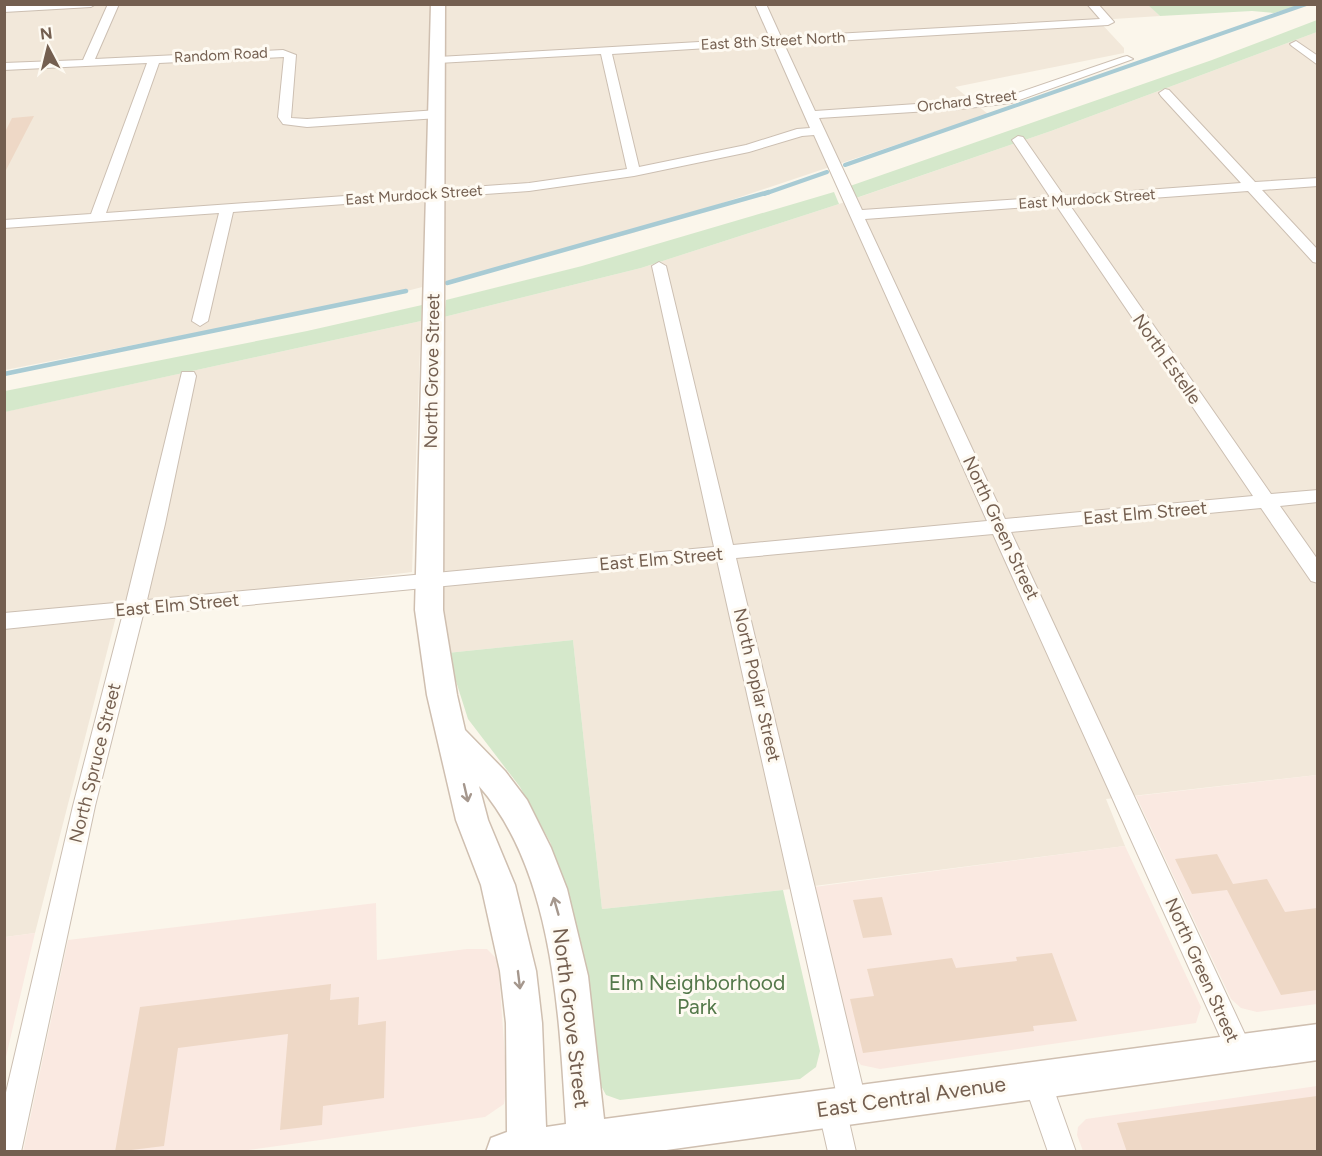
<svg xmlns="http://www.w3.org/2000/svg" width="1322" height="1156" viewBox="0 0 1322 1156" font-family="Figtree,sans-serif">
	<rect width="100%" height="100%" fill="#fbf6eb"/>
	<!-- residential -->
	<path fill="#f2e8da" d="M 1148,4 L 1160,16 L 1098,20 L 1124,48 L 1124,53 L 955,87 L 988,114 L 633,233 L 395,294 L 5,370 L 5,5 Z
		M 1317,32 L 1317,775 L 1106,799 L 1125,846 L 783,890 L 602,909 L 573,640 L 447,653 L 442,598 L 444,317 L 641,268 L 839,204 L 1051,131 Z
		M 421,321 L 412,572 L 284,588 L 120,601 L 35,933 L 5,937 L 4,412 Z"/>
	<!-- commercial -->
	<path fill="#fae9e1" d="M 1317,775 L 1317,1004 L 1257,1012 L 1241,1008 L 1231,999 L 1136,796 Z
		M 1125,846 L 1201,1007 L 1196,1023 L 880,1069 L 861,1065 L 853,1055 L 814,887 Z
		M 376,903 L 377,960 L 467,949 L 487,949 L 498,960 L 507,1085 L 504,1104 L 485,1117 L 241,1151 L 23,1152 L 68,940 Z
		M 35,933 L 5,1061 L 5,937 Z
		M 1317,1086 L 1317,1151 L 1083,1151 L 1077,1135 L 1078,1127 L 1086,1119 Z"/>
	<!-- green -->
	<path fill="#d5e8cb" d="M 1148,5 L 1301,5 L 1274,13 L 1252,11 L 1160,16 Z
		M 1317,20 L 1317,32 L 1051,131 L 856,198 L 850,186 L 1212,60 Z
		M 834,192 L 839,204 L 641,268 L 444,317 L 446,300 L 582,266 Z
		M 422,305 L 421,321 L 5,412 L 5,391 L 307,331 Z
		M 573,640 L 602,909 L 783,890 L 820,1051 L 816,1067 L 800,1079 L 620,1100 L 606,1095 L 598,1080 L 591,1046 L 583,950 L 567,891 L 550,842 L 520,787 L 468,719 L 447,653 Z"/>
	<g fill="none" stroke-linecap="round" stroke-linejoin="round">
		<!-- stream-far1 -->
		<path stroke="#a8cbd4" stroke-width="4" d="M 845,165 L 1306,4
			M 764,194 L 827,172"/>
		<!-- stream -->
		<path stroke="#a8cbd4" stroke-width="4.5" d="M 447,283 L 769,192
			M 4,374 L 406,291"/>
	</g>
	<!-- building -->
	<path fill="#eed8c6" d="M 34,116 L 4,174 L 4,134 L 12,118 Z
		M 1217,854 L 1233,884 L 1267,879 L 1285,912 L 1317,908 L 1317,990 L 1281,995 L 1227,890 L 1192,894 L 1175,859 Z
		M 882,897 L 892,935 L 863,938 L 853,900 Z
		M 1052,953 L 1077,1021 L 1033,1026 L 1034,1031 L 863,1053 L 850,999 L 874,996 L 867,969 L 952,958 L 956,968 L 1017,961 L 1016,957 Z
		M 331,984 L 330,1000 L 359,997 L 358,1025 L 386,1021 L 384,1098 L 323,1106 L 322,1125 L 280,1130 L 288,1034 L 178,1048 L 164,1146 L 115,1152 L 140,1007 Z
		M 1317,1096 L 1317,1152 L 1127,1152 L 1117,1123 Z"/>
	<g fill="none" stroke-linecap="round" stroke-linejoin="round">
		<!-- street casing -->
		<g stroke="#ccbfb2" stroke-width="2">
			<path id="street" d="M 26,4 L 96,4 L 91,7 L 4,12 L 4,6 Z
				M 108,4 L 119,4 L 95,59 L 283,50 L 296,55 L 291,118 L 307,119 L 438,110 L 444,114 L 438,118 L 307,127 L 283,124 L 278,117 L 284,57 L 159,63 L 106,213 L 529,183 L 627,169 L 601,54 L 438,63 L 432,60 L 438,57 L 770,38 L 755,4 L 766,4 L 781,37 L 1100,19 L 1087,4 L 1098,4 L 1114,22 L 1108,25 L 784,44 L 815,111 L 960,101 L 1009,96 L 1123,57 L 1127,56 L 1133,59 L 1011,103 L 960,109 L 819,118 L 862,210 L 1050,197 L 1012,140 L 1018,136 L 1023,137 L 1064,196 L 1241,183 L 1161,96 L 1159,93 L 1165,89 L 1169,90 L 1255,182 L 1318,178 L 1318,186 L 1262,190 L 1318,250 L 1318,263 L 1313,262 L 1248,191 L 1069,204 L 1271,494 L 1318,490 L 1318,502 L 1280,506 L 1318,560 L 1318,583 L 1311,581 L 1261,508 L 1011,532 L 1249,1043 L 1253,1052 L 1249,1061 L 1240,1065 L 1231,1061 L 993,534 L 736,558 L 867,1105 L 863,1115 L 853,1119 L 848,1117 L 856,1152 L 828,1152 L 818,1108 L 822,1098 L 832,1094 L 837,1096 L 717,560 L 143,615 L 95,806 L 21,1152 L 4,1152 L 4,1101 L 73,806 L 122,617 L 4,629 L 4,613 L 126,602 L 182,372 L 194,372 L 196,376 L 165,524 L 147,600 L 714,547 L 652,266 L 659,262 L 666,266 L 733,545 L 987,521 L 814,135 L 802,136 L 749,152 L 634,176 L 529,191 L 233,212 L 208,321 L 200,326 L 192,321 L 219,213 L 4,228 L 4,220 L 91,214 L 147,63 L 4,70 L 4,63 L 83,60 ZM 773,44 L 810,128 L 797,129 L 746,145 L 639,167 L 612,54 ZM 1056,205 L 1253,496 L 1005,519 L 865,219 Z
				M 1296,41 L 1318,56 L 1318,65 L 1292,46 L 1290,44 Z
				M 1037,1066 L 1047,1070 L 1076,1152 L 1048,1152 L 1023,1080 L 1027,1070 Z"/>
		</g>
		<!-- secondary casing -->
		<g stroke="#cfbfb0" stroke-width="3">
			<path id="secondary" d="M 431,4 L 445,4 L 443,610 L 457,695 L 465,730 L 505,771 L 527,800 L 551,848 L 567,889 L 588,976 L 604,1119 L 1318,1024 L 1318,1060 L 652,1152 L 486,1152 L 491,1138 L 507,1132 L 506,1023 L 500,971 L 481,885 L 456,820 L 427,695 L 415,610 ZM 479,786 C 554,872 559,1015 566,1124 L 546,1127 L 542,1023 L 536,971 L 515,885 L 488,820 Z"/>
		</g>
		<!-- street -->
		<use href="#street" fill="#fff" fill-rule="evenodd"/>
		<!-- secondary -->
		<use href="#secondary" fill="#fff" fill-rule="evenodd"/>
	</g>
	<!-- one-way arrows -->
	<defs><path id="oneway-shaft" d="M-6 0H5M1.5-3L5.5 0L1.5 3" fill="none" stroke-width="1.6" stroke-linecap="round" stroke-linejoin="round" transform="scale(1.5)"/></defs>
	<g stroke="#a5978d">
		<use href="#oneway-shaft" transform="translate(466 793) rotate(77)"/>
		<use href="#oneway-shaft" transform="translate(556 906) rotate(-106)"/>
		<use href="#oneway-shaft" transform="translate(519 980) rotate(83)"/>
	</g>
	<g text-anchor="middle" stroke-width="6" stroke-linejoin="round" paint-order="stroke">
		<!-- far-street labels -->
		<g font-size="15" fill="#745f50" stroke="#fefaf2">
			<text transform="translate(773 41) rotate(-3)" y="5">East 8th Street North</text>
			<text transform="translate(221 55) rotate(-3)" y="5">Random Road</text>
			<text transform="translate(967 101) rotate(-7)" y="5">Orchard Street</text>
			<text transform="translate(414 195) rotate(-4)" y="5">East Murdock Street</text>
			<text transform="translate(1087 199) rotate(-4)" y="5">East Murdock Street</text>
		</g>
		<!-- street labels -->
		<g font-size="18" fill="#745f50" stroke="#fefaf2">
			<text transform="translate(1167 359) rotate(55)" y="6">North Estelle</text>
			<text transform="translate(432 371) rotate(-89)" y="6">North Grove Street</text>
			<text transform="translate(1145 513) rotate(-5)" y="6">East Elm Street</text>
			<text transform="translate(1001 528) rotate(65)" y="6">North Green Street</text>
			<text transform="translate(661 559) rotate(-5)" y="6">East Elm Street</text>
			<text transform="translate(177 605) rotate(-5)" y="6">East Elm Street</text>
			<text transform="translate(757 685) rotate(77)" y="6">North Poplar Street</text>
			<text transform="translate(95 763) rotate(-76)" y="6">North Spruce Street</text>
			<text transform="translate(1202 970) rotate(66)" y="6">North Green Street</text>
		</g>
		<!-- near-park labels -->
		<g font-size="21" fill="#54784a" stroke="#fefaf2">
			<text x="697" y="990">Elm Neighborhood<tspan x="697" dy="24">Park</tspan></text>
		</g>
		<!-- near-street labels -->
		<g font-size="21" fill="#745f50" stroke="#fefaf2">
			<text transform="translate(571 1018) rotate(83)" y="7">North Grove Street</text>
			<text transform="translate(911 1097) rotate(-8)" y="7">East Central Avenue</text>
		</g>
	</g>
	<!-- border -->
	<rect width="1322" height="1156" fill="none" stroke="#745f50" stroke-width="12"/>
	<!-- north arrow -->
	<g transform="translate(48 48) rotate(353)" stroke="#fefaf2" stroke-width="4.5" paint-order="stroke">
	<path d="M0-4.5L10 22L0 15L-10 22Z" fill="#745f50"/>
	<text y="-9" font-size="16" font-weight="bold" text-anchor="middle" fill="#745f50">N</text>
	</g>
</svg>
